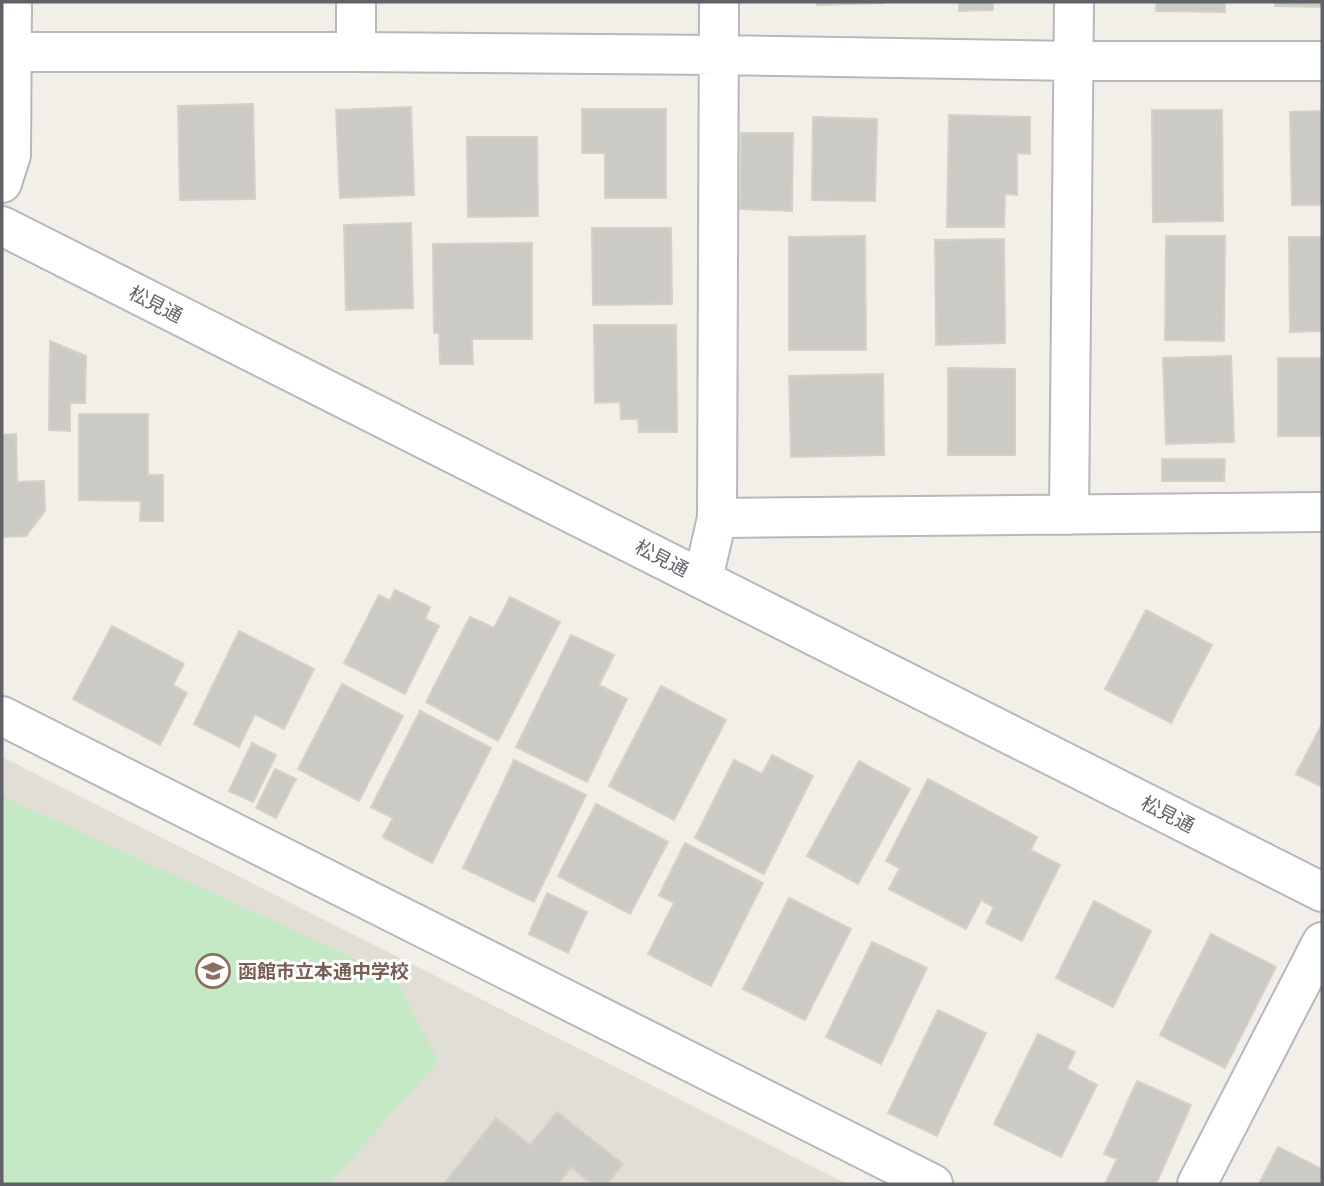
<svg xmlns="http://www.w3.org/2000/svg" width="1324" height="1186" viewBox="0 0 1324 1186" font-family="'Asap Condensed','Noto Sans JP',sans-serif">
	<rect width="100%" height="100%" fill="#f1efe8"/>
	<!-- education -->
	<path fill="#e1ded6" d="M 2,757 L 847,1184 L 2,1184 Z"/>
	<!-- green -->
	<path fill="#c5e8c5" d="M 2,796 L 395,977 L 438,1061 L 329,1184 L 2,1184 Z"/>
	<!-- building -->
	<path fill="#cccac5" stroke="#d6d1c6" stroke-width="2" d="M 817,2 L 884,2 L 884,3 L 817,5 Z
		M 959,2 L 993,2 L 993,10 L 959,11 Z
		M 1156,2 L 1225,2 L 1225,12 L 1156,11 Z
		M 1275,2 L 1322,2 L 1322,7 L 1275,6 Z
		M 253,104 L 255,199 L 180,200 L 178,106 Z
		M 411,107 L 414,195 L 340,198 L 336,110 Z
		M 582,109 L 666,109 L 666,198 L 605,198 L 605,153 L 582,153 Z
		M 1152,110 L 1222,110 L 1223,221 L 1153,222 Z
		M 1322,111 L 1322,205 L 1292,205 L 1290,112 Z
		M 949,115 L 1030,117 L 1030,154 L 1017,153 L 1017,195 L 1005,194 L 1004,227 L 947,227 Z
		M 813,117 L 877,119 L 875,201 L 812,200 Z
		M 741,133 L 793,133 L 792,211 L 740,209 Z
		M 467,137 L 537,137 L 538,216 L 468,217 Z
		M 411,223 L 413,308 L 346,310 L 344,225 Z
		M 592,228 L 671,228 L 672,304 L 593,305 Z
		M 865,236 L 866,350 L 789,350 L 789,237 Z
		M 1166,236 L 1225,236 L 1224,341 L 1165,340 Z
		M 1289,237 L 1322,237 L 1322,331 L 1290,332 Z
		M 1004,239 L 1005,343 L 936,345 L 935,240 Z
		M 532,243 L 532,339 L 472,339 L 473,364 L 440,364 L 439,333 L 434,333 L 433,244 Z
		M 594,325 L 676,325 L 677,432 L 639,432 L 638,419 L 621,419 L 620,402 L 595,403 Z
		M 50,341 L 86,356 L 85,403 L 70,403 L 70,431 L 49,430 Z
		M 1231,356 L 1234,442 L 1166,444 L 1163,358 Z
		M 1278,358 L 1322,358 L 1322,436 L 1278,436 Z
		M 948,368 L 1015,369 L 1015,455 L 948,455 Z
		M 883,374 L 884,455 L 791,457 L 789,376 Z
		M 79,414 L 148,414 L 148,475 L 163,475 L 163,521 L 140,521 L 141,501 L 79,500 Z
		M 16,434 L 17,482 L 44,481 L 45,511 L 26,536 L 2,537 L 2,435 Z
		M 1162,459 L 1225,459 L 1224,481 L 1162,481 Z
		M 395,590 L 430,607 L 425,619 L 439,626 L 405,694 L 344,663 L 379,595 L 390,601 Z
		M 510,597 L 560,622 L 498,741 L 426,702 L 470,617 L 494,628 Z
		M 1146,610 L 1212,645 L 1171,723 L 1105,689 Z
		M 112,626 L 184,664 L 173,685 L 187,693 L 160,745 L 73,699 Z
		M 239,631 L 314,669 L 284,729 L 255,714 L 239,747 L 194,724 Z
		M 571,635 L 614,655 L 599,685 L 627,699 L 587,782 L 516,747 Z
		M 342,684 L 403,716 L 359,801 L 298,769 Z
		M 661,686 L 726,720 L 674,820 L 609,786 Z
		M 420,711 L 491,748 L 432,863 L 383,837 L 393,818 L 371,807 Z
		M 1322,724 L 1322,787 L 1296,774 Z
		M 252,743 L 276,755 L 253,802 L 229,791 Z
		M 772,755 L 813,776 L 764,874 L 695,838 L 734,760 L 762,774 Z
		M 514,760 L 586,795 L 534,902 L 463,868 Z
		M 859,761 L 910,789 L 858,884 L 807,856 Z
		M 275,769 L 296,779 L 276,818 L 256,808 Z
		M 928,779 L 1037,837 L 1031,850 L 1060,865 L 1022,941 L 986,923 L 994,907 L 981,900 L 966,929 L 889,889 L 900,868 L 886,861 Z
		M 596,804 L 668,842 L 630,914 L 558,876 Z
		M 685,843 L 763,883 L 711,986 L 648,954 L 674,903 L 659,895 Z
		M 547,893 L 587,912 L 568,953 L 529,934 Z
		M 789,898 L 851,929 L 805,1020 L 743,989 Z
		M 1094,901 L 1151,931 L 1113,1007 L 1056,978 Z
		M 1211,934 L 1276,967 L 1225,1068 L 1160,1035 Z
		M 872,942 L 927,968 L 881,1064 L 826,1037 Z
		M 938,1010 L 986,1033 L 937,1136 L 888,1113 Z
		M 1038,1034 L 1075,1052 L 1067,1069 L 1097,1085 L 1061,1157 L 994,1124 Z
		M 1137,1081 L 1191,1105 L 1156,1184 L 1105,1184 L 1117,1159 L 1104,1154 Z
		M 557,1112 L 623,1164 L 607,1184 L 592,1184 L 571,1167 L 558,1184 L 444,1184 L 496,1118 L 530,1145 Z
		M 1278,1147 L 1322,1169 L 1322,1184 L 1259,1184 Z"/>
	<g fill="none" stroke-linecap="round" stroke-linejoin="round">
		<!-- minor casing -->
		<g stroke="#b5b8bc" stroke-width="42">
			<path id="minor" d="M 12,52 L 356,52 L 719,55 L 1074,61 L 1322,61
				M 356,52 L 356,2
				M 2,183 L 11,155 L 12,2
				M 2,226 L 1322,892
				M 1069,515 L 1074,2
				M 717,518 L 1322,512
				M 703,579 L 717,518 L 719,2
				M 2,716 L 933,1184
				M 1197,1184 L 1322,942"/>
		</g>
		<!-- minor -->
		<use href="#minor" stroke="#fff" stroke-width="38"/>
	</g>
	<!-- icons -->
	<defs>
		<g id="school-ring" transform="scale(1.75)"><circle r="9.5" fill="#fff" stroke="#8d6e63" stroke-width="1.5"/><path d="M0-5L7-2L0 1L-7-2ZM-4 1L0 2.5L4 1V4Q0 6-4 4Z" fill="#8d6e63"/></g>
	</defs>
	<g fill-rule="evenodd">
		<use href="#school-ring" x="213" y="971"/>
	</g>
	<g text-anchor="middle" stroke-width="6" stroke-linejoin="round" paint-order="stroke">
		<!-- street labels -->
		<g font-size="19" fill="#5f6368" stroke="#fff">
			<text transform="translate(156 304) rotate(27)" y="7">松見通</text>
			<text transform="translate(662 558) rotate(27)" y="7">松見通</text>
			<text transform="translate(1168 814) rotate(27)" y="7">松見通</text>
		</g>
		<!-- education labels -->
		<g font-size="19" font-weight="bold" fill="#785e54" stroke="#fff" text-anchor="start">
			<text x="238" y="978">函館市立本通中学校</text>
		</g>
	</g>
	<!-- border -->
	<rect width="1324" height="1186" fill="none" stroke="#5f6368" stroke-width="7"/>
</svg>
